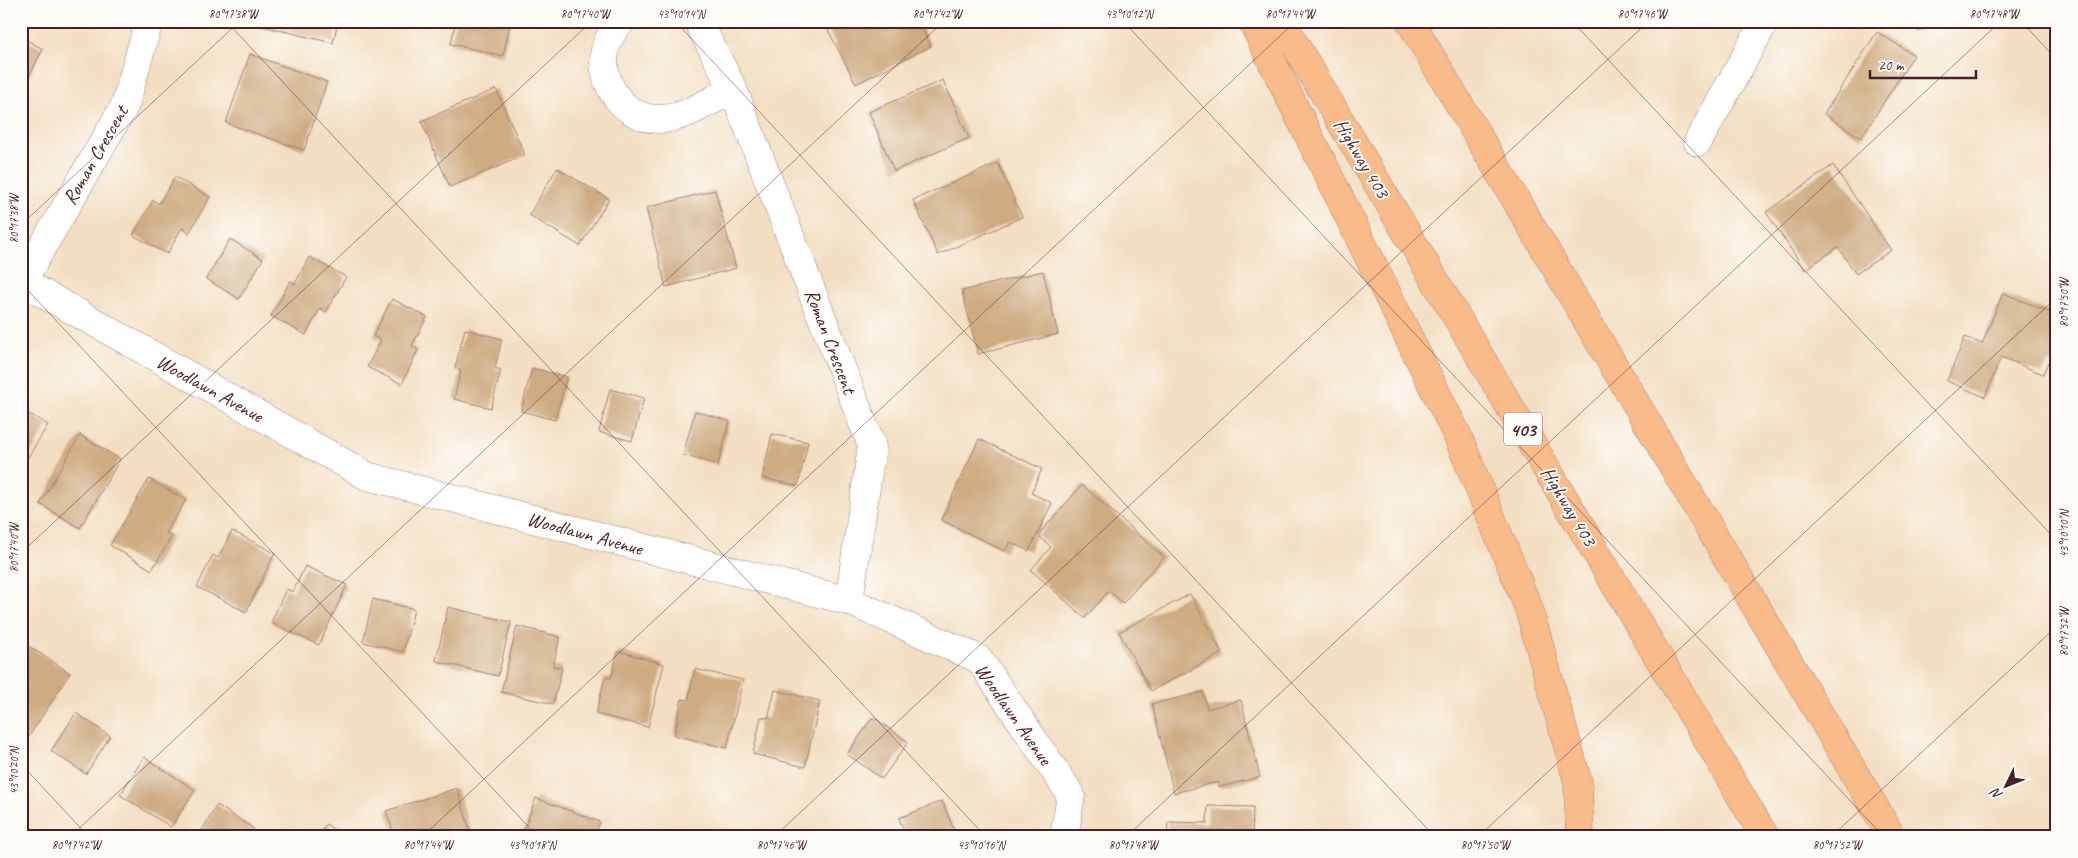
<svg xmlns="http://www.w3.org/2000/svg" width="2078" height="858" viewBox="0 0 2078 858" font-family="Caveat,sans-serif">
	<rect width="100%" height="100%" fill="#fdfcf7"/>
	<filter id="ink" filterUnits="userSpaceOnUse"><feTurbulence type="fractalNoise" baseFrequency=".02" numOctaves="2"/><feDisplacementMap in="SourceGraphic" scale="10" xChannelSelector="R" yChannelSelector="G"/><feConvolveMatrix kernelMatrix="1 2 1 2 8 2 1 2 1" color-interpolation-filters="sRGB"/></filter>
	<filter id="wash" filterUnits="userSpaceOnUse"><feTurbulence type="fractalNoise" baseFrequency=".0096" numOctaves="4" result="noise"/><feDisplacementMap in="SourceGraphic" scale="20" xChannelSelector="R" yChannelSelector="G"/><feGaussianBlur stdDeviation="1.12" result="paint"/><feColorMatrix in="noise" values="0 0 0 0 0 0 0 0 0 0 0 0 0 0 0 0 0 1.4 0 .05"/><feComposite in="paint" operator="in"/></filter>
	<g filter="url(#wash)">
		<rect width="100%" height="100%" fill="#f3dec1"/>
		<g id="blocks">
			<!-- building -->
			<path fill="#ceab81" d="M 255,21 L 338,21 L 333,43 L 254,24 Z
				M 456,21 L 511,21 L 503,56 L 451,44 Z
				M 831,21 L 901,21 L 903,25 L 918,21 L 931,46 L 856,84 L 825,24 Z
				M 1912,21 L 1934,21 L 1919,32 Z
				M 1877,32 L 1914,55 L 1861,138 L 1824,114 Z
				M 21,37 L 43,49 L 24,86 L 21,84 Z
				M 250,54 L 327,82 L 304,150 L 226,123 Z
				M 943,80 L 969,138 L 894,171 L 869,112 Z
				M 496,89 L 525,155 L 450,187 L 421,121 Z
				M 998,163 L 1022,217 L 938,255 L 913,200 Z
				M 1833,165 L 1891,250 L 1856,274 L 1838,247 L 1805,270 L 1766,212 Z
				M 557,168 L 609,199 L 580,246 L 529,215 Z
				M 175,177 L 210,197 L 189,233 L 182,228 L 167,254 L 133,235 L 153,200 L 159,204 Z
				M 715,190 L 736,268 L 666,287 L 646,208 Z
				M 230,239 L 263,259 L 239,299 L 206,279 Z
				M 309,257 L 346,277 L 326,312 L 320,308 L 306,335 L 271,316 L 290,281 L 295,284 Z
				M 1043,271 L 1058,334 L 978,354 L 962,291 Z
				M 2003,293 L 2057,315 L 2057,365 L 2048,362 L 2043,374 L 2001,357 L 1985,397 L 1947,381 L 1965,337 L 1982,344 Z
				M 392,299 L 427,317 L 412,346 L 418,350 L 402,384 L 367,367 L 381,340 L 373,336 Z
				M 465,329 L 502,339 L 495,368 L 501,370 L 491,408 L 454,399 L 461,370 L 455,368 Z
				M 532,368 L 567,377 L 555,420 L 521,411 Z
				M 610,389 L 644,398 L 632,441 L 599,432 Z
				M 21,409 L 48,425 L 23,465 L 21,464 Z
				M 695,411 L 730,421 L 718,465 L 683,455 Z
				M 772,434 L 808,442 L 798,486 L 762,478 Z
				M 80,435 L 120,459 L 80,528 L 40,504 Z
				M 979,439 L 1042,469 L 1031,493 L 1052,503 L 1029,551 L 1010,542 L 1005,551 L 941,520 Z
				M 149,479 L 186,500 L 166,533 L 172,536 L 152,570 L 110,545 Z
				M 1082,485 L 1164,557 L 1123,603 L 1109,591 L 1085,618 L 1031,570 L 1051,547 L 1038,535 Z
				M 232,531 L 275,553 L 246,612 L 197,587 L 213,555 L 218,558 Z
				M 305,566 L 347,585 L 319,645 L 271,623 L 286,589 L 293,592 Z
				M 1190,594 L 1222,653 L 1151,691 L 1119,632 Z
				M 373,599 L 414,609 L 403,652 L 363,642 Z
				M 448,607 L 511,622 L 498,676 L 436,661 Z
				M 517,626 L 560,637 L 553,666 L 562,668 L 553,704 L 501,692 Z
				M 30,647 L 70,673 L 28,738 L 21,734 L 21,660 Z
				M 618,651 L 664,664 L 648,727 L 596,714 L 605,677 L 611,678 Z
				M 695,669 L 743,680 L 727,748 L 674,735 L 682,699 L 688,700 Z
				M 775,690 L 820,701 L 805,767 L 753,754 L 761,717 L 768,718 Z
				M 1203,692 L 1207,709 L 1241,700 L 1260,777 L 1219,787 L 1218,782 L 1174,793 L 1152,704 Z
				M 76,713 L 110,736 L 86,774 L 51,751 Z
				M 873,717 L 908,742 L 882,779 L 847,754 Z
				M 144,757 L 195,790 L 171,827 L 120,795 Z
				M 457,788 L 472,837 L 395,837 L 386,811 Z
				M 536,798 L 600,822 L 594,837 L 521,837 Z
				M 942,801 L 957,837 L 906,837 L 899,818 Z
				M 217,805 L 254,829 L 249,837 L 198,837 Z
				M 1208,806 L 1253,807 L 1252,837 L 1167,837 L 1168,822 L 1207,823 Z
				M 326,824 L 344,837 L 318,837 Z"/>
		</g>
	</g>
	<g filter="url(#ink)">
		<use href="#blocks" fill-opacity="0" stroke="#9e7e76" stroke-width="1"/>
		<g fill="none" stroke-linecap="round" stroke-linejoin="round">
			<!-- minor casing -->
			<g stroke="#9e7e76" stroke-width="29">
				<path id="minor" d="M 622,21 C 614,29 607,39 605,50 C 599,84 624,119 659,119 C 685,119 711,100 733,89
					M 698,21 L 733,89 L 872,446 L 849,601
					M 1698,142 L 1765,21
					M 21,281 L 367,476 L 849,601 L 979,659 L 1071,795 L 1064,837
					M 22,282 L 125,105 L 149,21"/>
			</g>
			<!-- highway casing -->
			<g stroke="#9e7e76" stroke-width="29">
				<path id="highway" d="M 1252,21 L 1458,437 L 1529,609 L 1578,782 L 1580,837
					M 1281,21 L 1765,837
					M 1410,21 L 1892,837"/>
			</g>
			<!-- minor -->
			<use href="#minor" stroke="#fff" stroke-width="28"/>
			<!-- highway -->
			<use href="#highway" stroke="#fabb8b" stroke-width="28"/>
		</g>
	</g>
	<!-- ticks -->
	<path fill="none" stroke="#4a1f2b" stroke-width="1" stroke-opacity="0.45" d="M 226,21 L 986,837M 675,21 L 1435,837M 1123,21 L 1884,837M 1572,21 L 2057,541M 2021,21 L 2057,60M 21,225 L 240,21M 21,283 L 538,837M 21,553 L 592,21M 21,764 L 89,837M 70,837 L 944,21M 422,837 L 1296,21M 774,837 L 1649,21M 1126,837 L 2001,21M 1478,837 L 2057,297M 1831,837 L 2057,626"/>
	<g text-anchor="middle" stroke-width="4" stroke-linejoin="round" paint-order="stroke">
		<!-- shield labels -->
		<rect fill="#fdfcf7" stroke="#806168" stroke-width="1" x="1504" y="412.5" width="38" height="33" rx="4"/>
		<g font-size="19" font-weight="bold" fill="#4a1f2b">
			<text x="1523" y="436">403</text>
		</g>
		<!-- street labels -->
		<g font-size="20" fill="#4a1f2b" stroke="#fdfcf7">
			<text transform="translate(95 155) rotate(-60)" y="7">Roman Crescent</text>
			<text transform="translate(1362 158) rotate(59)" y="7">Highway 403</text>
			<text transform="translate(831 341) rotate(69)" y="7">Roman Crescent</text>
			<text transform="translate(210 388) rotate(29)" y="7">Woodlawn Avenue</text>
			<text transform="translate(1569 506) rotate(59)" y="7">Highway 403</text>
			<text transform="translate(585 533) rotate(15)" y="7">Woodlawn Avenue</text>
			<text transform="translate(1014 714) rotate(55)" y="7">Woodlawn Avenue</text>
		</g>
	</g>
	<!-- margin -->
	<rect width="2078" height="858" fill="none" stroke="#fdfcf7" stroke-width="55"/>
	<!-- north arrow -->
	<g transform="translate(2006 786) rotate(227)" stroke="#fdfcf7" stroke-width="4" paint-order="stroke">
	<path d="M0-4L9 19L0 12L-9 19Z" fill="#4a1f2b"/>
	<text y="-8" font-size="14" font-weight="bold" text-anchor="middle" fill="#4a1f2b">N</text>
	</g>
	<!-- scale -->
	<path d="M1870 70v8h106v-8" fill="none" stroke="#4a1f2b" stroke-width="2.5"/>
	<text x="1878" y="70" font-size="15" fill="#4a1f2b" stroke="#fdfcf7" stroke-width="4" paint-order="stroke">20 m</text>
	<rect x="28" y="28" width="2022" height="802" fill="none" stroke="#4a1f2b" stroke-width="2"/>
	<g font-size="12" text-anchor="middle" fill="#4a1f2b">
		<text x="233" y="18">80°17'38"W</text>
		<text x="585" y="18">80°17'40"W</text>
		<text x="681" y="18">43°10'14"N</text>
		<text x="937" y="18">80°17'42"W</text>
		<text x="1129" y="18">43°10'12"N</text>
		<text x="1290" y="18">80°17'44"W</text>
		<text x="1642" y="18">80°17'46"W</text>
		<text x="1994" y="18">80°17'48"W</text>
		<text transform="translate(14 219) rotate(-90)" y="4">80°17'38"W</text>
		<text transform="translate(2064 303) rotate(-90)" y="4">80°17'50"W</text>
		<text transform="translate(2064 534) rotate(-90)" y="4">43°10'10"N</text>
		<text transform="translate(14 548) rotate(-90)" y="4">80°17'40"W</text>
		<text transform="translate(2064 632) rotate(-90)" y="4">80°17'52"W</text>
		<text transform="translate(14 771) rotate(-90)" y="4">43°10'20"N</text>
		<text x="76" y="849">80°17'42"W</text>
		<text x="428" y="849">80°17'44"W</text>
		<text x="532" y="849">43°10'18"N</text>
		<text x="781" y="849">80°17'46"W</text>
		<text x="981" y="849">43°10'16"N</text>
		<text x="1133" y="849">80°17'48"W</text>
		<text x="1485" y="849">80°17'50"W</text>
		<text x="1837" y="849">80°17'52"W</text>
	</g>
</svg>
